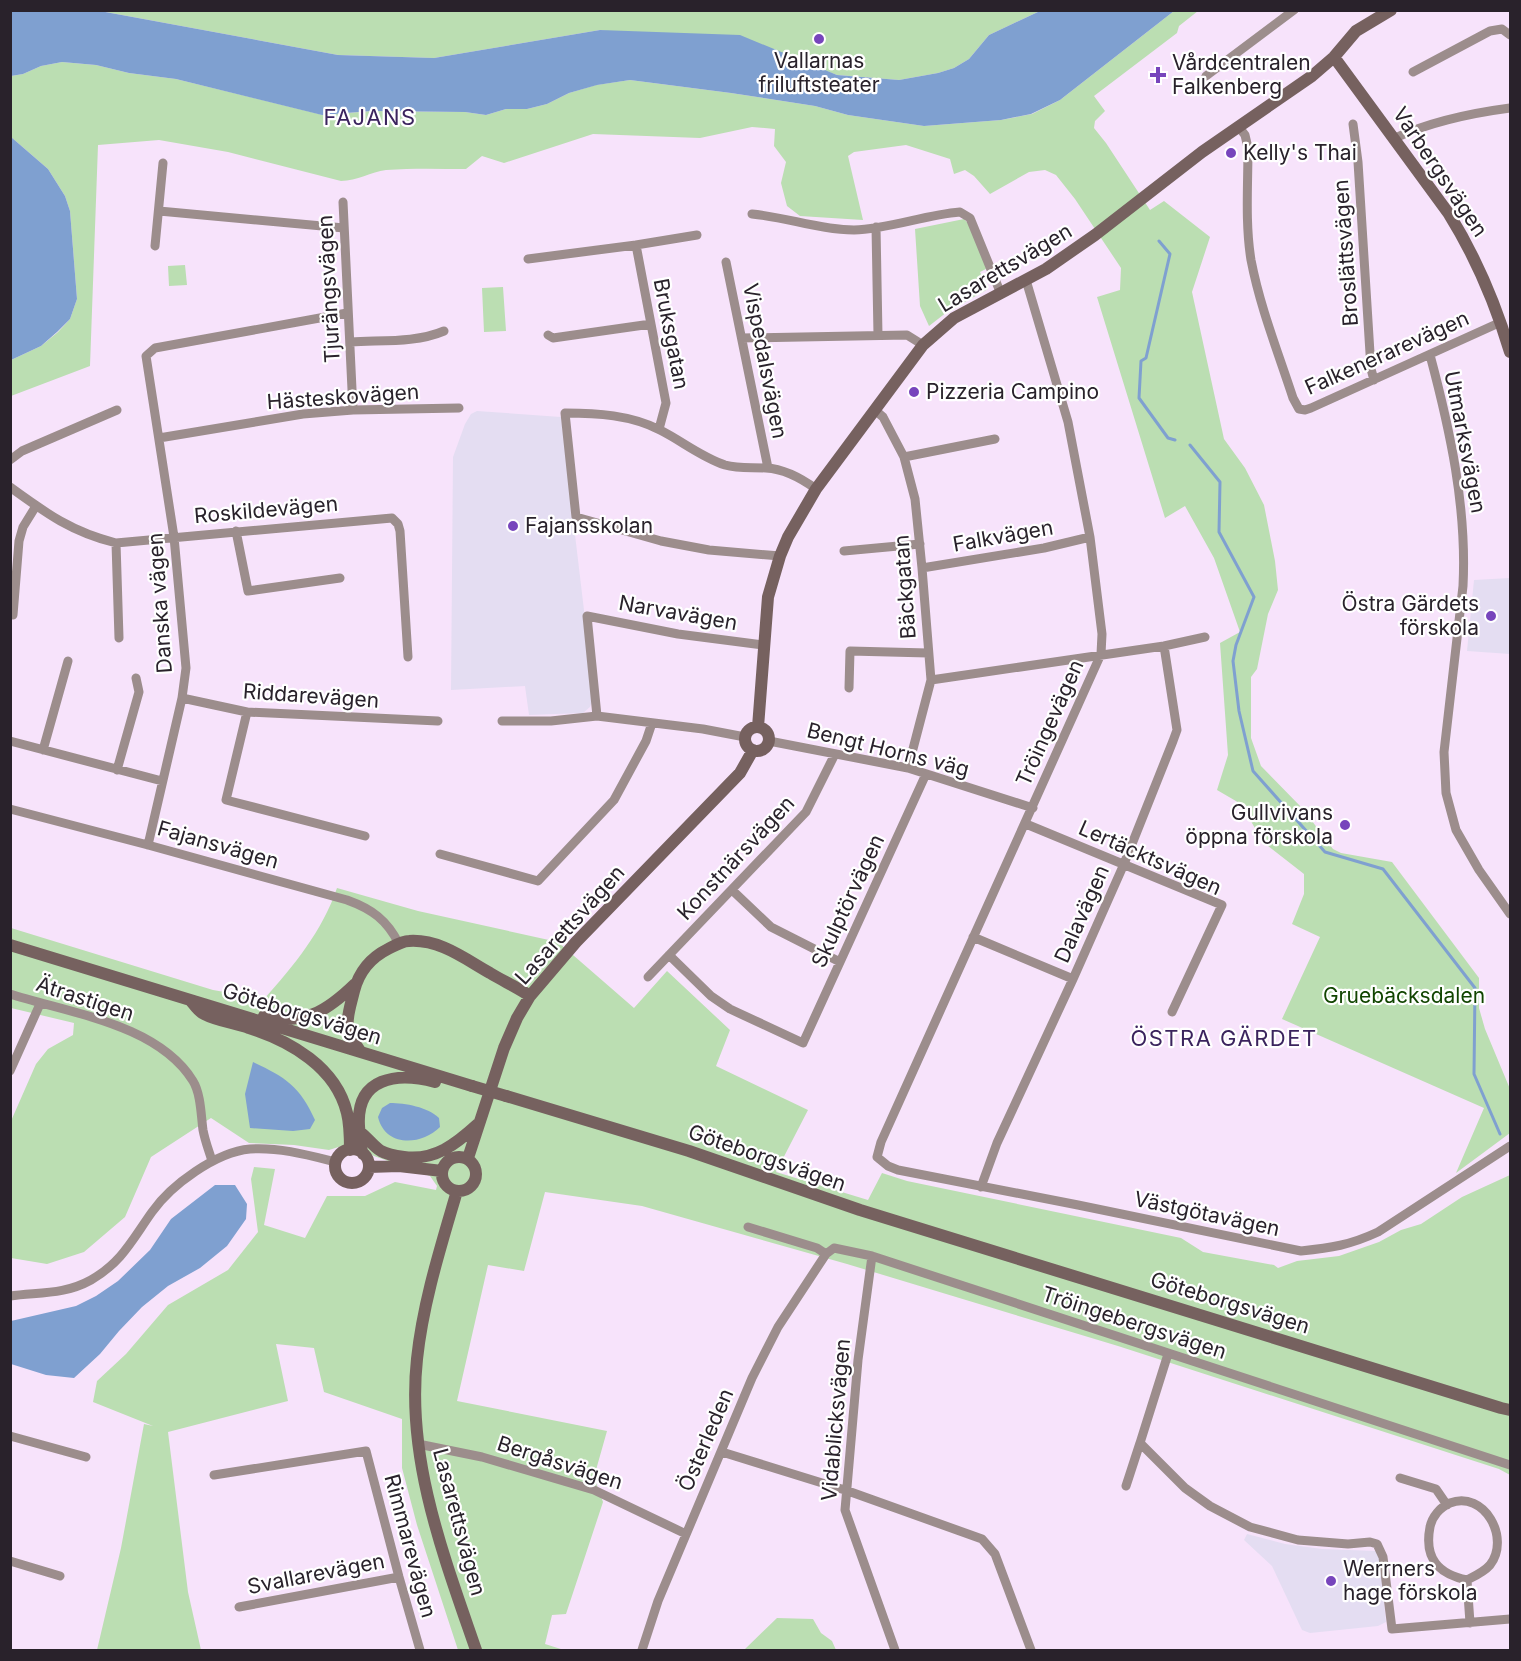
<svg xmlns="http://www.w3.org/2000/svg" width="1521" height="1661" viewBox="0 0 1521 1661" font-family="Inter,sans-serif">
	<rect width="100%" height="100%" fill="#f7e3fb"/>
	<!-- education -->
	<path fill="#e4ddf2" d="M 477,411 L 561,417 L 586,627 L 592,701 L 590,707 L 583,713 L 529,715 L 525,686 L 451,690 L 453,457 L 465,424 L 471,414 Z
		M 1510,578 L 1510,654 L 1467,651 L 1474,580 Z
		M 1247,1534 L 1285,1544 L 1322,1549 L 1376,1551 L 1379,1554 L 1386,1622 L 1378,1626 L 1310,1633 L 1302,1630 L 1272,1566 L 1244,1540 Z"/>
	<!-- green -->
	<path fill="#bbdeb2" d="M 100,11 L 1040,11 L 989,35 L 969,59 L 954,68 L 938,73 L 899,80 L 837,75 L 800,61 L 600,30 L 434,58 L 338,55 Z
		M 1174,11 L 1198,11 L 1179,26 L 1177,33 L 1094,96 L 1105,111 L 1095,121 L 1094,128 L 1106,143 L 1150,210 L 1164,201 L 1210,237 L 1192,292 L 1224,439 L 1245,468 L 1264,505 L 1275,561 L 1278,590 L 1268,614 L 1257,669 L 1251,677 L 1251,738 L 1261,766 L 1303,809 L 1333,849 L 1341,853 L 1392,862 L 1479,978 L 1479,1008 L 1485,1029 L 1510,1089 L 1510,1133 L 1456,1173 L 1484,1108 L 1282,1019 L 1320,937 L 1292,924 L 1304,894 L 1304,874 L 1263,842 L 1241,804 L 1217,790 L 1228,755 L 1220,643 L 1240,632 L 1214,558 L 1185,506 L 1165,518 L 1097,297 L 1120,290 L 1121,268 L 1075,199 L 1056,175 L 1045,170 L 1029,172 L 990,194 L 974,176 L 965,170 L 954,174 L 950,159 L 906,145 L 854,152 L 848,156 L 863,220 L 800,216 L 787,206 L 781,183 L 786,162 L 774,146 L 775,129 L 752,127 L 700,138 L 593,134 L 504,163 L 482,156 L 466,169 C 440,169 413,168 386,170 C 371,172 357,181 341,181 L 228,152 L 159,140 L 98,145 L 90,366 L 11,396 L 11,360 L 41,346 L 58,332 L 70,319 L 77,299 L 70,211 L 65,196 L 48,169 L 11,137 L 11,76 L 23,74 L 41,66 L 62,62 L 96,65 L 129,73 L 176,79 L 323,115 L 371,111 L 465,112 L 486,115 L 506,109 L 527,109 L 547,104 L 569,93 L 596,85 L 630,80 L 731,93 L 815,106 L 848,115 L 924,126 L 1001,120 L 1032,114 L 1060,100 Z
		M 964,219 L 970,225 L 988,268 L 980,272 L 988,289 L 947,312 L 929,326 L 920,306 L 915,229 Z
		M 185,265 L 187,285 L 169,286 L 168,266 Z
		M 503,287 L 506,331 L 484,332 L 482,288 Z
		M 337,888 L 418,911 L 558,942 L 634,1008 L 667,971 L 730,1030 L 716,1066 L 808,1110 L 776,1172 L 868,1200 L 882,1173 L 907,1181 L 1181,1238 L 1203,1252 L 1274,1265 L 1278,1268 L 1297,1261 L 1339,1256 L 1379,1242 L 1401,1230 L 1421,1224 L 1462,1197 L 1510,1175 L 1510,1475 L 1499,1469 L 1118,1346 L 847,1264 L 642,1206 L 545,1192 L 524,1271 L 488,1265 L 457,1401 L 607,1431 L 594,1477 L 603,1502 L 566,1614 L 552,1615 L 545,1644 L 564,1650 L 458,1650 L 417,1525 L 402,1468 L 402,1419 L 324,1392 L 314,1348 L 276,1344 L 288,1401 L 168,1432 L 188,1592 L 201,1650 L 97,1650 L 121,1548 L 144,1424 L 153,1426 L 93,1402 L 97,1381 L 126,1354 L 168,1305 L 228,1270 L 258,1232 L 251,1179 L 254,1167 L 275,1169 L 264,1225 L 305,1238 L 327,1196 L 365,1196 L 395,1182 L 436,1190 L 437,1186 L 430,1176 L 374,1156 L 351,1143 L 329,1150 L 294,1145 L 249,1143 L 211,1118 L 151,1157 L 125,1217 L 84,1252 L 47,1264 L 11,1258 L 11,1121 L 36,1064 L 48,1049 L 73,1035 L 74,1023 L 11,1008 L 11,928 L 213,990 L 264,999 C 293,967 323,930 337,888 Z
		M 777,1618 L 813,1619 L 821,1633 L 832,1641 L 836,1650 L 744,1650 Z"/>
	<!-- water -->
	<path fill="#7fa0d0" d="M 10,11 L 100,11 L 338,55 L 434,58 L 600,30 L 740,35 L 837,75 L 899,80 L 938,73 L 954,68 L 969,59 L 989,35 L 1040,11 L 1174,11 L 1060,100 L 1031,114 L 1001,120 L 924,126 L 848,115 L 815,106 L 731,93 L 630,80 L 597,85 L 569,93 L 547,104 L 527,109 L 506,109 L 486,115 L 465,112 L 371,111 L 322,115 L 176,79 L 129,73 L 96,65 L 62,62 L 41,66 L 23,74 L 11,76 Z
		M 11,137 L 48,169 L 65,196 L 70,211 L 77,299 L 70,319 L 57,332 L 41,346 L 11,360 Z
		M 253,1062 C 285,1077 300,1086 315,1120 L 310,1129 L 293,1131 L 250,1128 L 245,1094 Z
		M 390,1103 C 405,1103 428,1107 439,1118 L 440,1127 C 421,1146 385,1147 378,1117 L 382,1108 Z
		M 215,1185 L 235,1185 L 247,1204 L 246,1219 L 227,1246 L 200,1268 L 168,1286 L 142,1307 L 119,1331 L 100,1354 L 74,1378 L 46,1375 L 11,1364 L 11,1321 L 76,1306 L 96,1296 L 118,1281 L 150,1250 L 171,1219 Z"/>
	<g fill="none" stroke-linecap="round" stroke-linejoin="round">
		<!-- stream -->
		<path stroke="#7fa0d0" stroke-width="3" d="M 1159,241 L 1170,254 L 1146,358 L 1141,361 L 1139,398 L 1168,438 L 1175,440
			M 1190,445 L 1220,482 L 1219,532 L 1254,597 L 1236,645 L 1233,661 L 1239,711 L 1253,771 L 1325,852 L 1383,869 L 1475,988 L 1474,1074 L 1500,1134"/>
		<!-- street -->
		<path stroke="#9c8d8c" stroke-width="9" d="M 1413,72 L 1490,31 L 1502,29 L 1510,35
			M 1206,76 L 1294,10
			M 1353,124 L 1358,162 L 1371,369 L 1374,380
			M 1238,126 L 1245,135 L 1248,148 C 1248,185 1245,223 1251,260 C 1260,307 1278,352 1293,398 L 1299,409 L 1305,410 L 1311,408 L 1501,322
			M 1395,138 C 1430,122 1472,113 1510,108
			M 343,202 L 353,410
			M 159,211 L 344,228
			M 752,214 C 786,217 820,230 854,230 C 889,229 924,215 960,212 L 970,218 L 1001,294
			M 876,227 L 878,335
			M 636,245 L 666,403 L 659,429
			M 155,246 L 163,163
			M 528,259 L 636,245 L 697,235
			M 726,262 L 768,468
			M 1026,280 L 1068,422 L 1090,537 L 1102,634 L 1101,654 L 881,1142 L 877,1157 L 888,1166 L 898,1170 L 1078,1205 L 1301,1251 C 1331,1248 1350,1245 1378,1232 L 1510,1146
			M 548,335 L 553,338 L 651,324
			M 742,338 L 907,335 L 923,345
			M 351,342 C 381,340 416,343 444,331
			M 1430,355 C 1450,430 1467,507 1463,586 L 1444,752 L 1446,793 L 1456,830 L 1479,870 L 1510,914
			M 876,411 L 883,417 L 904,457 L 915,499 L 922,568 L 931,680 L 908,768
			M 159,438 L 303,414 L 353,410 L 459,408
			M 904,457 L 995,439
			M 10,460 L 22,451 L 117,410
			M 10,487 C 47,514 72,532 116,543 L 392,518 L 398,524 L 400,531 L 408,657
			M 236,531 L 248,591 L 340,578
			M 116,543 L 119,638
			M 844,551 L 920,544
			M 780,556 L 709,550 L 661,541 L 576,517 L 565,413 C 597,413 631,415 660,430 C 682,441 701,457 725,465 C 739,469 752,467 766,468 C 785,469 801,478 816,489
			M 922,568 L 1044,548 L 1090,537
			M 13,615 L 19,541 L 23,527 L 36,506
			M 931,680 L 1164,646 L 1205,637
			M 849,688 L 850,651 L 928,653
			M 182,698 L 247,712 L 438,721
			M 247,712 L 226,800 L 365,836
			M 597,716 L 587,616 L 678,634 L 763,645
			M 502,721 L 551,721 L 597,716 L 703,729 L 745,737
			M 10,741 L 162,781
			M 769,741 L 908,768 L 1033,808
			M 43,750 L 68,661
			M 117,770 L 139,692 L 136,678
			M 10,809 L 148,845 L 347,900 C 372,909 387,920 399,944
			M 1026,824 L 1222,905 L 1172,1012
			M 148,845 L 182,698 L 186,668 L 174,537 L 146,356 L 155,348 L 347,313
			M 440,854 L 538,881 L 614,800 L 646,741 L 652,723
			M 732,890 L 771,927 L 840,962
			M 973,937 L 1073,979
			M 669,955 L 711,996 L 730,1009 L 803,1043 L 926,774
			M 648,977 L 806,812 L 835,754
			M 10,994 C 69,1013 158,1024 193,1081 C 201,1094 201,1116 203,1130 C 205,1141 209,1151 212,1161
			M 10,1071 L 40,1004
			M 981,1187 L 997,1143 L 1073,979 L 1124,864 L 1173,741 L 1177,730 L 1164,646
			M 748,1227 L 817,1248 L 826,1254
			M 872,1256 L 858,1360 L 845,1510 L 895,1650
			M 10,1296 C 39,1292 64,1295 91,1280 C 122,1262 132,1240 152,1212 C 171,1185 216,1152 250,1149 C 279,1147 308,1155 336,1162
			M 1168,1354 L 1140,1443 L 1185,1488 L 1210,1506 L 1250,1527 L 1298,1540 L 1348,1544 L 1370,1542 L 1377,1544 L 1383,1557 L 1392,1629 L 1510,1619
			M 10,1436 L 86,1457
			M 418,1444 L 482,1457 L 594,1490 L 686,1534
			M 722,1452 L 848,1491 L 982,1539 L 995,1554 L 1031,1650
			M 214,1475 L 366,1451 L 399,1577 L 420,1650
			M 1400,1478 L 1436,1489 L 1447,1505
			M 1126,1486 L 1140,1443
			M 10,1561 L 60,1576
			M 1467,1580 C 1438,1574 1424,1558 1430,1527 C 1432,1517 1440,1507 1450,1503 C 1484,1490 1511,1538 1490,1565 C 1484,1572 1475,1576 1467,1580 L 1470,1623
			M 239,1607 L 399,1577
			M 642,1650 L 658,1601 L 752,1378 L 778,1327 L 826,1254 L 834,1248 L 872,1256 L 1510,1465"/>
		<!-- secondary -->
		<path stroke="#76615f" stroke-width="12" d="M 1334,57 L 1449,214 C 1477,259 1495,302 1510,352
			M 758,727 L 768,597 L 780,556 L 788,537 L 816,489 L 923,345 L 954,318 L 1046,269 L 1095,235 L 1202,152 L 1312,76 L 1334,57 L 1356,31 L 1391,10
			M745 739a12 12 0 1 1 24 0a12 12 0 1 1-24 0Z
			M 10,945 L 472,1086
			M 191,1001 C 195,1006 199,1012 204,1014 C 217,1021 235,1023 249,1028 C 290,1041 336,1067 347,1113 C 350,1125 350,1137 350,1150
			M 264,1016 C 305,1025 326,1012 355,984
			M 360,1051 C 342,1025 347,1020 354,991 C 359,972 370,958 388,949 C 394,946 402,941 409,941 C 440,939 465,959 490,973 C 503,981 517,987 530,996
			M 506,1096 L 689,1151 L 860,1210 L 1501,1408 L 1510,1410
			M 360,1132 C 368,1138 373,1146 381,1151 C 388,1155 396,1156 404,1157 C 435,1161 456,1144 478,1124
			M335 1166a17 17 0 1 1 34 0a17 17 0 1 1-34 0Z
			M 363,1154 C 359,1144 360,1136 359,1126 C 356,1077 397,1072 435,1082
			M442 1174a17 17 0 1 1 34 0a17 17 0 1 1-34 0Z
			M 468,1158 L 504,1048 L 517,1018 L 530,996 L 576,942 L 740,773 L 753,750
			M 369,1167 L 399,1166 L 442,1171
			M 457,1191 C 441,1246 423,1302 417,1359 C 406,1459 444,1557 476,1650"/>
		<!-- secondary-bridge -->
		<path stroke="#76615f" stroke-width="12" d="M 472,1086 L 506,1096"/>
	</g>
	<!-- markers -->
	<g fill="#7745bc" stroke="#fff" stroke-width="2">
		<circle cx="819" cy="39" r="6"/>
		<path d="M1155 66h6v6h6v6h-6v6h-6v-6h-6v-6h6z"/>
		<circle cx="1231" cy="153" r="6"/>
		<circle cx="914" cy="392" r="6"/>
		<circle cx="513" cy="526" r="6"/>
		<circle cx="1491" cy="616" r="6"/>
		<circle cx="1345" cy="825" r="6"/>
		<circle cx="1331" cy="1581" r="6"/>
	</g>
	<g text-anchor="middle" stroke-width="4.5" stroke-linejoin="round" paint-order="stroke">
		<!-- poi labels -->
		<g font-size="21" fill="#29222b" stroke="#fff" text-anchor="start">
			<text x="819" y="68" text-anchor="middle">Vallarnas<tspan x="819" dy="24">friluftsteater</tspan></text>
			<text x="1172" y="70">Vårdcentralen<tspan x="1172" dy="24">Falkenberg</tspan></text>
			<text x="1243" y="160">Kelly's Thai</text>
			<text x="926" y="399">Pizzeria Campino</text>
			<text x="525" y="533">Fajansskolan</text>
			<text x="1479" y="611" text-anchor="end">Östra Gärdets<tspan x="1479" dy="24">förskola</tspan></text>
			<text x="1333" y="820" text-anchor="end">Gullvivans<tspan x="1333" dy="24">öppna förskola</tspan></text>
			<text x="1343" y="1576">Werrners<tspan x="1343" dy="24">hage förskola</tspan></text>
		</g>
		<!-- street labels -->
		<g font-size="21" fill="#29222b" stroke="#fff">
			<text transform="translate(1440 172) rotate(56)" y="7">Varbergsvägen</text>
			<text transform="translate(1346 253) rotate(-94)" y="7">Broslättsvägen</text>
			<text transform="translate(1005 268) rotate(-31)" y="7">Lasarettsvägen</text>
			<text transform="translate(329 289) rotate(-93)" y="7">Tjurängsvägen</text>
			<text transform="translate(671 334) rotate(79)" y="7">Bruksgatan</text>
			<text transform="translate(1387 353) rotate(-24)" y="7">Falkenerarevägen</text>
			<text transform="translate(765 361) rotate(79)" y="7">Vispedalsvägen</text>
			<text transform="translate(343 397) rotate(-4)" y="7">Hästeskovägen</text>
			<text transform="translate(1465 442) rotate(79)" y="7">Utmarksvägen</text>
			<text transform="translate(266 510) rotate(-5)" y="7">Roskildevägen</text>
			<text transform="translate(1003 536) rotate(-10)" y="7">Falkvägen</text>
			<text transform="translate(905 587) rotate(-94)" y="7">Bäckgatan</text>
			<text transform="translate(160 603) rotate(-94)" y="7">Danska vägen</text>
			<text transform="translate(678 613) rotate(10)" y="7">Narvavägen</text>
			<text transform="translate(311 696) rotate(4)" y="7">Riddarevägen</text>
			<text transform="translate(1050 723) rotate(-66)" y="7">Tröingevägen</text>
			<text transform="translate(888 750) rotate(14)" y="7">Bengt Horns väg</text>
			<text transform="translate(218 845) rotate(16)" y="7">Fajansvägen</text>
			<text transform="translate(736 858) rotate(-47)" y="7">Konstnärsvägen</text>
			<text transform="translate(1150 858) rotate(24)" y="7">Lertäcktsvägen</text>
			<text transform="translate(848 901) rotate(-65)" y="7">Skulptörvägen</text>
			<text transform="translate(1082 914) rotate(-66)" y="7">Dalavägen</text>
			<text transform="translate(570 925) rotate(-48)" y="7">Lasarettsvägen</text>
			<text transform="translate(85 999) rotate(18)" y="7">Ätrastigen</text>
			<text transform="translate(302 1014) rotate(17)" y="7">Göteborgsvägen</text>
			<text transform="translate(767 1158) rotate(19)" y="7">Göteborgsvägen</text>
			<text transform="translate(1207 1214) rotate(12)" y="7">Västgötavägen</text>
			<text transform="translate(1230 1303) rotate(17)" y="7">Göteborgsvägen</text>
			<text transform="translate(1134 1323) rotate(18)" y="7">Tröingebergsvägen</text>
			<text transform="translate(836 1420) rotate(-85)" y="7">Vidablicksvägen</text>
			<text transform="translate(706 1440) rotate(-67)" y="7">Österleden</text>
			<text transform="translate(560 1463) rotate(18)" y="7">Bergåsvägen</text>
			<text transform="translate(459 1522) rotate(75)" y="7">Lasarettsvägen</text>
			<text transform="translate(410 1546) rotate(75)" y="7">Rimmarevägen</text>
			<text transform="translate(316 1574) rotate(-11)" y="7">Svallarevägen</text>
		</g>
		<!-- park labels -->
		<g font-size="21" fill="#114500" stroke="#fff">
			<text x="1404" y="1003">Gruebäcksdalen</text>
		</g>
		<!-- neighbourhood labels -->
		<g font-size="22" letter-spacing="1.5" fill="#3b245e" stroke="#fff">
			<text x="370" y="125">FAJANS</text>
			<text x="1224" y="1046">ÖSTRA GÄRDET</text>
		</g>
	</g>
	<!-- border -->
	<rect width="1521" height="1661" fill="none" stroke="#29222b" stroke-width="24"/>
</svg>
